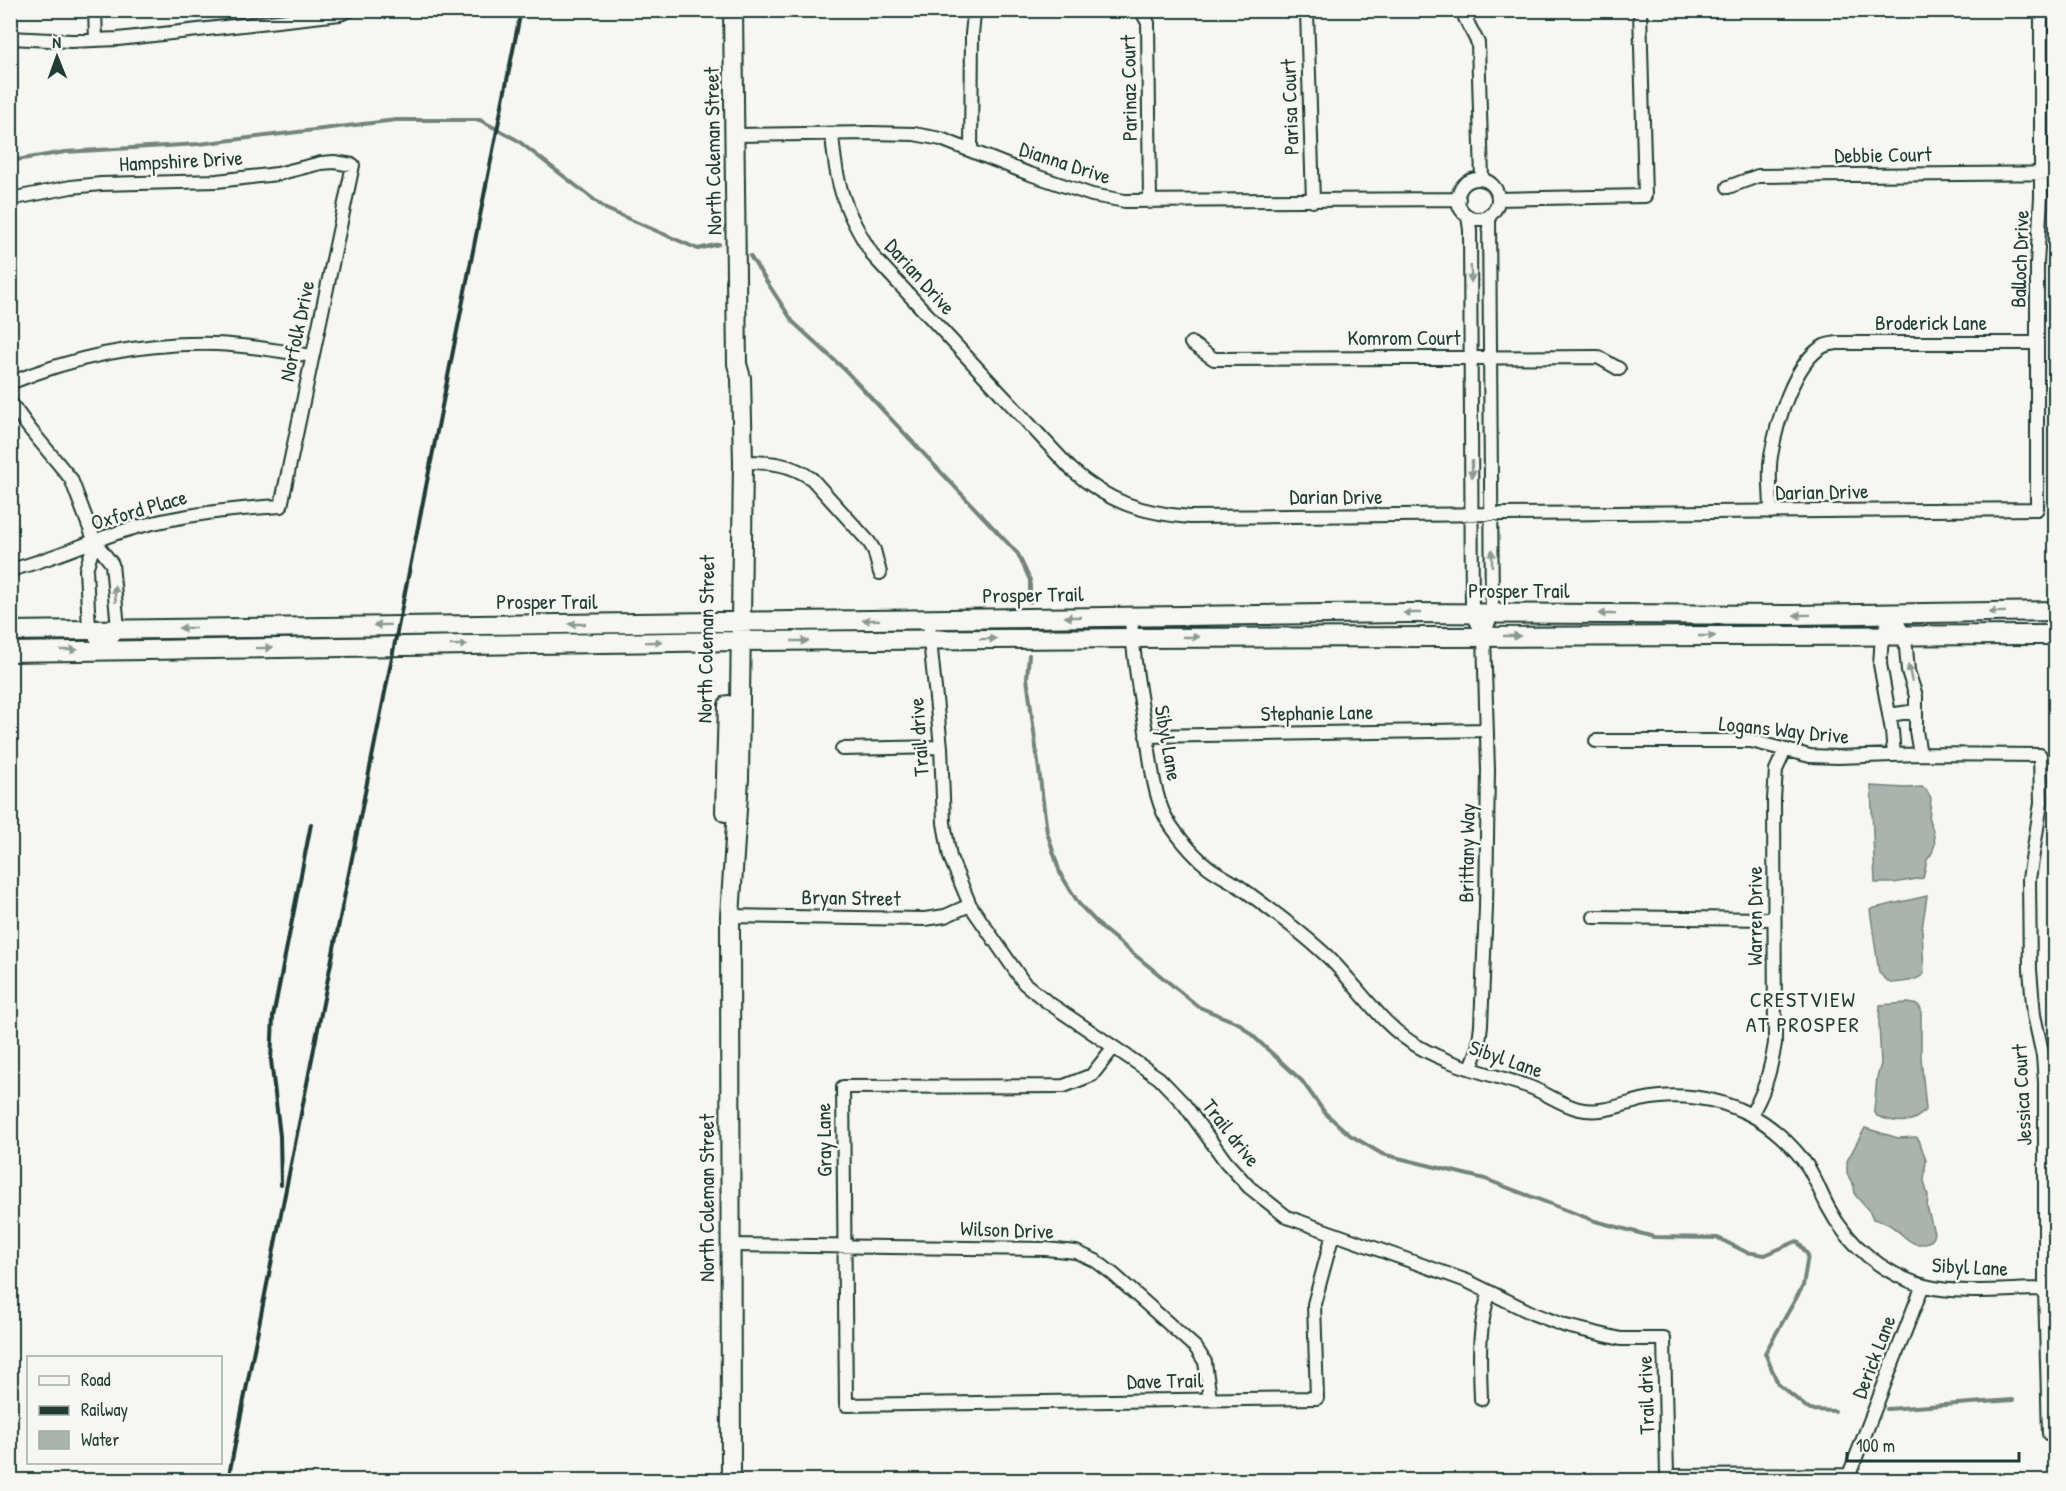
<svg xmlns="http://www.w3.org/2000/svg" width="2066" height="1491" viewBox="0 0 2066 1491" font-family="'Patrick Hand',sans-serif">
	<rect width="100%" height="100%" fill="#f6f6f2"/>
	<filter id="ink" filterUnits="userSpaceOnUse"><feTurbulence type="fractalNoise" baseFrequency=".0167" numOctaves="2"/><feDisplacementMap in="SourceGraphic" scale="12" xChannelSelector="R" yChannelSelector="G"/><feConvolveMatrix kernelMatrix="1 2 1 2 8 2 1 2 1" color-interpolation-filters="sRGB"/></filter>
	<g filter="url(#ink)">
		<!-- water -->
		<path fill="#aab3ae" stroke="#72847d" stroke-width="1.5" d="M 1871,786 L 1906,788 L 1922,787 L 1926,789 L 1931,798 L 1929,820 L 1933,830 L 1935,844 L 1932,853 L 1927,860 L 1923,878 L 1893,883 L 1875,883 Z
			M 1927,896 L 1922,929 L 1924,974 C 1915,982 1901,982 1890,983 L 1879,973 L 1870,909 Z
			M 1908,1003 L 1918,1005 L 1921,1009 L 1921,1058 L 1926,1109 C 1913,1126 1895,1123 1877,1116 L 1874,1111 L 1877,1077 L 1881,1064 L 1879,1023 L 1880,1005 Z
			M 1865,1128 L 1898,1138 L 1916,1137 L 1919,1140 L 1926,1160 L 1924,1181 L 1928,1196 L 1927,1207 L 1934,1233 L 1932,1240 C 1911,1252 1905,1234 1891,1226 C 1885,1222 1879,1221 1873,1219 L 1870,1212 L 1855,1195 L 1854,1186 L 1847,1174 L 1847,1161 Z"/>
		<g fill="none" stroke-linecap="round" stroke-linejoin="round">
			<!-- stream -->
			<path stroke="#72847d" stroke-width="4" d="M 10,161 L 65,152 L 199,144 L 396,120 L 480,120 L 517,140 L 606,209 L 698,249 L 719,244
				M 750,256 L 793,322 L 844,369 L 1018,554 L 1030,580 L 1030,602
				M 1029,655 L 1027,678 L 1047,832 L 1060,873 L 1079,904 L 1103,929 L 1199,1007 L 1240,1024 L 1302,1081 L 1325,1113 L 1350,1135 L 1382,1154 L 1485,1179 L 1595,1221 L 1654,1237 L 1718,1238 L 1746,1252 L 1765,1255 L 1797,1241 L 1808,1255 L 1803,1286 L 1765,1353 L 1778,1384 L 1810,1410 L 1835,1411
				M 1887,1409 L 2013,1400"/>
			<!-- street casing -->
			<g stroke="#1f3d34" stroke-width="16">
				<path id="street" d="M 95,10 L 96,40
					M 1141,10 L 1148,23 L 1150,202
					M 1307,12 L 1313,201
					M 1465,18 L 1478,43 L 1482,179
					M 10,38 L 71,41 L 118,39 L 340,14 L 350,10
					M 832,134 C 836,187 845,212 874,257 L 1071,469 C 1108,502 1141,513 1190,517 L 2037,509 L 2037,264 L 2041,197 L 2041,10
					M 736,135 L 870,133 L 914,134 L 941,139 L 1027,173 L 1092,195 L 1125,201 L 1459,199
					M 971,150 L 972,34 L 974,14 L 980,10
					M1458 199a20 20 0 1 1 40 0a20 20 0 1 1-40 0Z
					M 1728,187 L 1758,176 L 2056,173
					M 10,199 L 71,187 L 101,184 L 217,181 L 277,174 L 321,163 L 334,162 L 353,165 L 281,506 C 228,509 175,515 123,531 C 85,543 50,560 10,570
					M 1498,199 L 1645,196 L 1640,10
					M 1468,216 L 1470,230 L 1472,613 L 1484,636
					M 1191,343 L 1214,359 L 1598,357 L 1619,369
					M 10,383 C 76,356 145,342 216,344 C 248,345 280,351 312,356
					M 10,402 L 29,428 L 71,479 L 95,542 L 112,564 L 118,628 L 106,649 L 89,629 L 86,569 L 95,542
					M 743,462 C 769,462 790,463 812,479 L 869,542 L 874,550 L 880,573
					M 1771,512 C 1771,494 1768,474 1771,456 C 1776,425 1794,361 1824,346 C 1828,344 1833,344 1837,343 L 2037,343
					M 1892,613 L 1905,636 L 1908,671 L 1916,696 L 1916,731 L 1920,754
					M 1892,613 L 1882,636 L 1880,664 L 1892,731 L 1894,755
					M 1131,617 C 1133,657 1140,697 1147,737 C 1151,762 1153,788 1163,812 C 1171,829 1192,854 1207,866 C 1218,875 1233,881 1244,890 C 1273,911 1303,933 1329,958 C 1359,987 1381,1026 1419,1047 C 1452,1066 1491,1074 1527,1086 C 1545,1092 1561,1105 1579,1109 C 1601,1114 1621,1105 1641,1100 C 1676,1092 1715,1097 1747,1113 C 1770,1124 1794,1146 1808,1167 C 1816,1180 1821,1194 1828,1207 C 1847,1244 1884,1275 1925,1286 C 1959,1295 2009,1289 2045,1289
					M 929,619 L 930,640 L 941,747 L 944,823 L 950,857 L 970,905 L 1024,983 L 1046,1001 L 1159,1078 L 1184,1104 L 1226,1162 L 1249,1187 L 1287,1217 L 1467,1281 L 1534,1314 L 1566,1326 L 1621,1339 L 1664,1339 L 1667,1476 L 1849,1475 L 1923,1285
					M 1889,715 L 1916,711
					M 1146,736 L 1487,730
					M 1596,741 L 1751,741 L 1810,756 L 1838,757 L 1920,754 L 2040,755 L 2041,803 L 2029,879 L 2030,970 L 2034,1015 L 2043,1056 L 2045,1082 L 2045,1289 L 2049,1434
					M 842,749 L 941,747
					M 730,916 L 925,919 L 945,916 L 970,905
					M 1594,917 L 1774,919
					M 1113,1048 L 1092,1075 L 1064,1086 L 843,1087 L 846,1405 L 1317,1398 L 1314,1304 L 1333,1234
					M 1471,1068 L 1478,1049 L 1481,1025 L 1486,908 L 1488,770 L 1484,636 L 1492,613 L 1489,215
					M 1751,1114 C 1765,1093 1771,1069 1775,1043 L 1774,799 L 1776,770 L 1785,750
					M 729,1245 L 1046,1249 L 1076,1252 L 1096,1261 L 1113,1274 L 1196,1348 L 1205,1362 L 1210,1399
					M 1481,1399 C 1480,1362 1477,1327 1490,1292"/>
			</g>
			<!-- secondary casing -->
			<g stroke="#1f3d34" stroke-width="22">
				<path id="secondary" d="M 10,631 L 1408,613 L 1793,615 L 2056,611
					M 10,652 L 741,641 L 1132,638 L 2056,635
					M 725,812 L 728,705
					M 731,1480 L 730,916 L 739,779 L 743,462 L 741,378 L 737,364 L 733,10"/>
			</g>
			<!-- street -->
			<use href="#street" stroke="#f6f6f2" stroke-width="12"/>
			<!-- secondary -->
			<use href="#secondary" stroke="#f6f6f2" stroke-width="18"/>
			<!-- rail -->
			<path stroke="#1f3d34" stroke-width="4" d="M 281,1185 L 280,1136 L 271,1060 L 273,1017 L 311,824
				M 228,1480 L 521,10"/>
		</g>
		<!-- one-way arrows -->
		<defs><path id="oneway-solid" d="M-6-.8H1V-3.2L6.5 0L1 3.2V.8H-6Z" transform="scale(1.5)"/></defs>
		<g fill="#8a9a93">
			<use href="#oneway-solid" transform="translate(1471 274) rotate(89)"/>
			<use href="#oneway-solid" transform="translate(1472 469) rotate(90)"/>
			<use href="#oneway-solid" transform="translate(1492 558) rotate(-90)"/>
			<use href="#oneway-solid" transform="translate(115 594) rotate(-95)"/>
			<use href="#oneway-solid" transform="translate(1997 612) rotate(179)"/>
			<use href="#oneway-solid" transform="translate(1412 613) rotate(180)"/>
			<use href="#oneway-solid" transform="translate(1607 614) rotate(-180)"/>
			<use href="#oneway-solid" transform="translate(1802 615) rotate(179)"/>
			<use href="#oneway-solid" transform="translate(1073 617) rotate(180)"/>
			<use href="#oneway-solid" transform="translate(871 620) rotate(179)"/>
			<use href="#oneway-solid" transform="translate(577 624) rotate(180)"/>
			<use href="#oneway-solid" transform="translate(382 625) rotate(179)"/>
			<use href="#oneway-solid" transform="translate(187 628) rotate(180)"/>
			<use href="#oneway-solid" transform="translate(1512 636)"/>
			<use href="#oneway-solid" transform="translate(1707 636)"/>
			<use href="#oneway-solid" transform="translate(1191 637)"/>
			<use href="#oneway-solid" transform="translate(988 639) rotate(-1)"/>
			<use href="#oneway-solid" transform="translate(800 641)"/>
			<use href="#oneway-solid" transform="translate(654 642) rotate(-1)"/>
			<use href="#oneway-solid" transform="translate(459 645) rotate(-1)"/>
			<use href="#oneway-solid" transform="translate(264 648) rotate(-1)"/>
			<use href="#oneway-solid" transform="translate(69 650) rotate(-1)"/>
			<use href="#oneway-solid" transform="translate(1910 673) rotate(-102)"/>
		</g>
	</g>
	<g text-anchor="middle" stroke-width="5" stroke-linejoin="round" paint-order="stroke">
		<!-- street labels -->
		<g font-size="21" fill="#1f3d34" stroke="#f6f6f2">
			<text transform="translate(1129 88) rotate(-91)" y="7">Parinaz Court</text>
			<text transform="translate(1290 107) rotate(-92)" y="7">Parisa Court</text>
			<text transform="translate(713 151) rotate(-91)" y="7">North Coleman Street</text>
			<text transform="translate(1883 155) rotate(-1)" y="7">Debbie Court</text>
			<text transform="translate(181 161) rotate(-3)" y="7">Hampshire Drive</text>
			<text transform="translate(1065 163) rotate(18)" y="7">Dianna Drive</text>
			<text transform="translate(2020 259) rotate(-88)" y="7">Balloch Drive</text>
			<text transform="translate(920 277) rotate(48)" y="7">Darian Drive</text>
			<text x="1931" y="330">Broderick Lane</text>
			<text transform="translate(297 331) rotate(-78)" y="7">Norfolk Drive</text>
			<text x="1404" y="345">Komrom Court</text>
			<text transform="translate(1822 492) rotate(-1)" y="7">Darian Drive</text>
			<text x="1336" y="504">Darian Drive</text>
			<text transform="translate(139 510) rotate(-16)" y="7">Oxford Place</text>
			<text x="1519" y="598">Prosper Trail</text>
			<text transform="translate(1033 595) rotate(-1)" y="7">Prosper Trail</text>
			<text x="547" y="609">Prosper Trail</text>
			<text transform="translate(706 639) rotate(-89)" y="7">North Coleman Street</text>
			<text transform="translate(1317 713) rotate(-1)" y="7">Stephanie Lane</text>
			<text transform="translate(1784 730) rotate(6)" y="7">Logans Way Drive</text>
			<text transform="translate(919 737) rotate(-94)" y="7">Trail drive</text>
			<text transform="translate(1168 743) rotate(80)" y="7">Sibyl Lane</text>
			<text transform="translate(1467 853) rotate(-89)" y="7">Brittany Way</text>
			<text transform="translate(851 898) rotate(1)" y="7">Bryan Street</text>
			<text transform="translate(1755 916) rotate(-90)" y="7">Warren Drive</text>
			<text transform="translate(1506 1059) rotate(19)" y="7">Sibyl Lane</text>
			<text transform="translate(2022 1095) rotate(-93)" y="7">Jessica Court</text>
			<text transform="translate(1231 1133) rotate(52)" y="7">Trail drive</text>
			<text transform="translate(824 1140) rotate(-91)" y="7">Gray Lane</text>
			<text transform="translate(707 1198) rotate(-90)" y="7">North Coleman Street</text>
			<text transform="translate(1007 1230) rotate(2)" y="7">Wilson Drive</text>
			<text transform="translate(1970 1267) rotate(3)" y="7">Sibyl Lane</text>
			<text transform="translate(1874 1357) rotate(-69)" y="7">Derick Lane</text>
			<text transform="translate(1165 1381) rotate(-1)" y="7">Dave Trail</text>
			<text transform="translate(1646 1395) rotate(-92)" y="7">Trail drive</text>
		</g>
		<!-- neighbourhood labels -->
		<g font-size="22" letter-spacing="1.5" fill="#1f3d34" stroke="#f6f6f2">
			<text x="1803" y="1007">CRESTVIEW<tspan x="1803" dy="25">AT PROSPER</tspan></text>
		</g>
	</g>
	<!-- margin -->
	<rect width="2066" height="1491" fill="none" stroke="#f6f6f2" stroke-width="36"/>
	<rect x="18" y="18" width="2030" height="1455" fill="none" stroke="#1f3d34" stroke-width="2" filter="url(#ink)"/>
	<!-- legend -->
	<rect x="27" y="1356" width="195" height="108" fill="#f6f6f2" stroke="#a0aca6" stroke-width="1.5"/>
	<rect x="39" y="1376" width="30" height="9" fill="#f6f6f2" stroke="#a0aca6" stroke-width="1.5"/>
	<text x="81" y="1386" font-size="18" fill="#1f3d34">Road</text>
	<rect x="39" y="1406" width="30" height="9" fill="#1f3d34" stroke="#a0aca6" stroke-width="1.5"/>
	<text x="81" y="1416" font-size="18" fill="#1f3d34">Railway</text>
	<rect x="39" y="1431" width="30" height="18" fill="#aab3ae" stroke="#a0aca6" stroke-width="1.5"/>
	<text x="81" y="1446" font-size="18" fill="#1f3d34">Water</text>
	<!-- north arrow -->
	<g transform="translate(57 57) rotate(359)" stroke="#f6f6f2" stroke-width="4.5" paint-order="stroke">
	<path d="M0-4.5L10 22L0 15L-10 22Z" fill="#1f3d34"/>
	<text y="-9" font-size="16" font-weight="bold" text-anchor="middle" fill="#1f3d34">N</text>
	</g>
	<!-- scale -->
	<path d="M1847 1452v9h172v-9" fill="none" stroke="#1f3d34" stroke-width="3"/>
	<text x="1856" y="1452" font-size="18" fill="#1f3d34" stroke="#f6f6f2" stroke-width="4.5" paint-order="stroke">100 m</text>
</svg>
